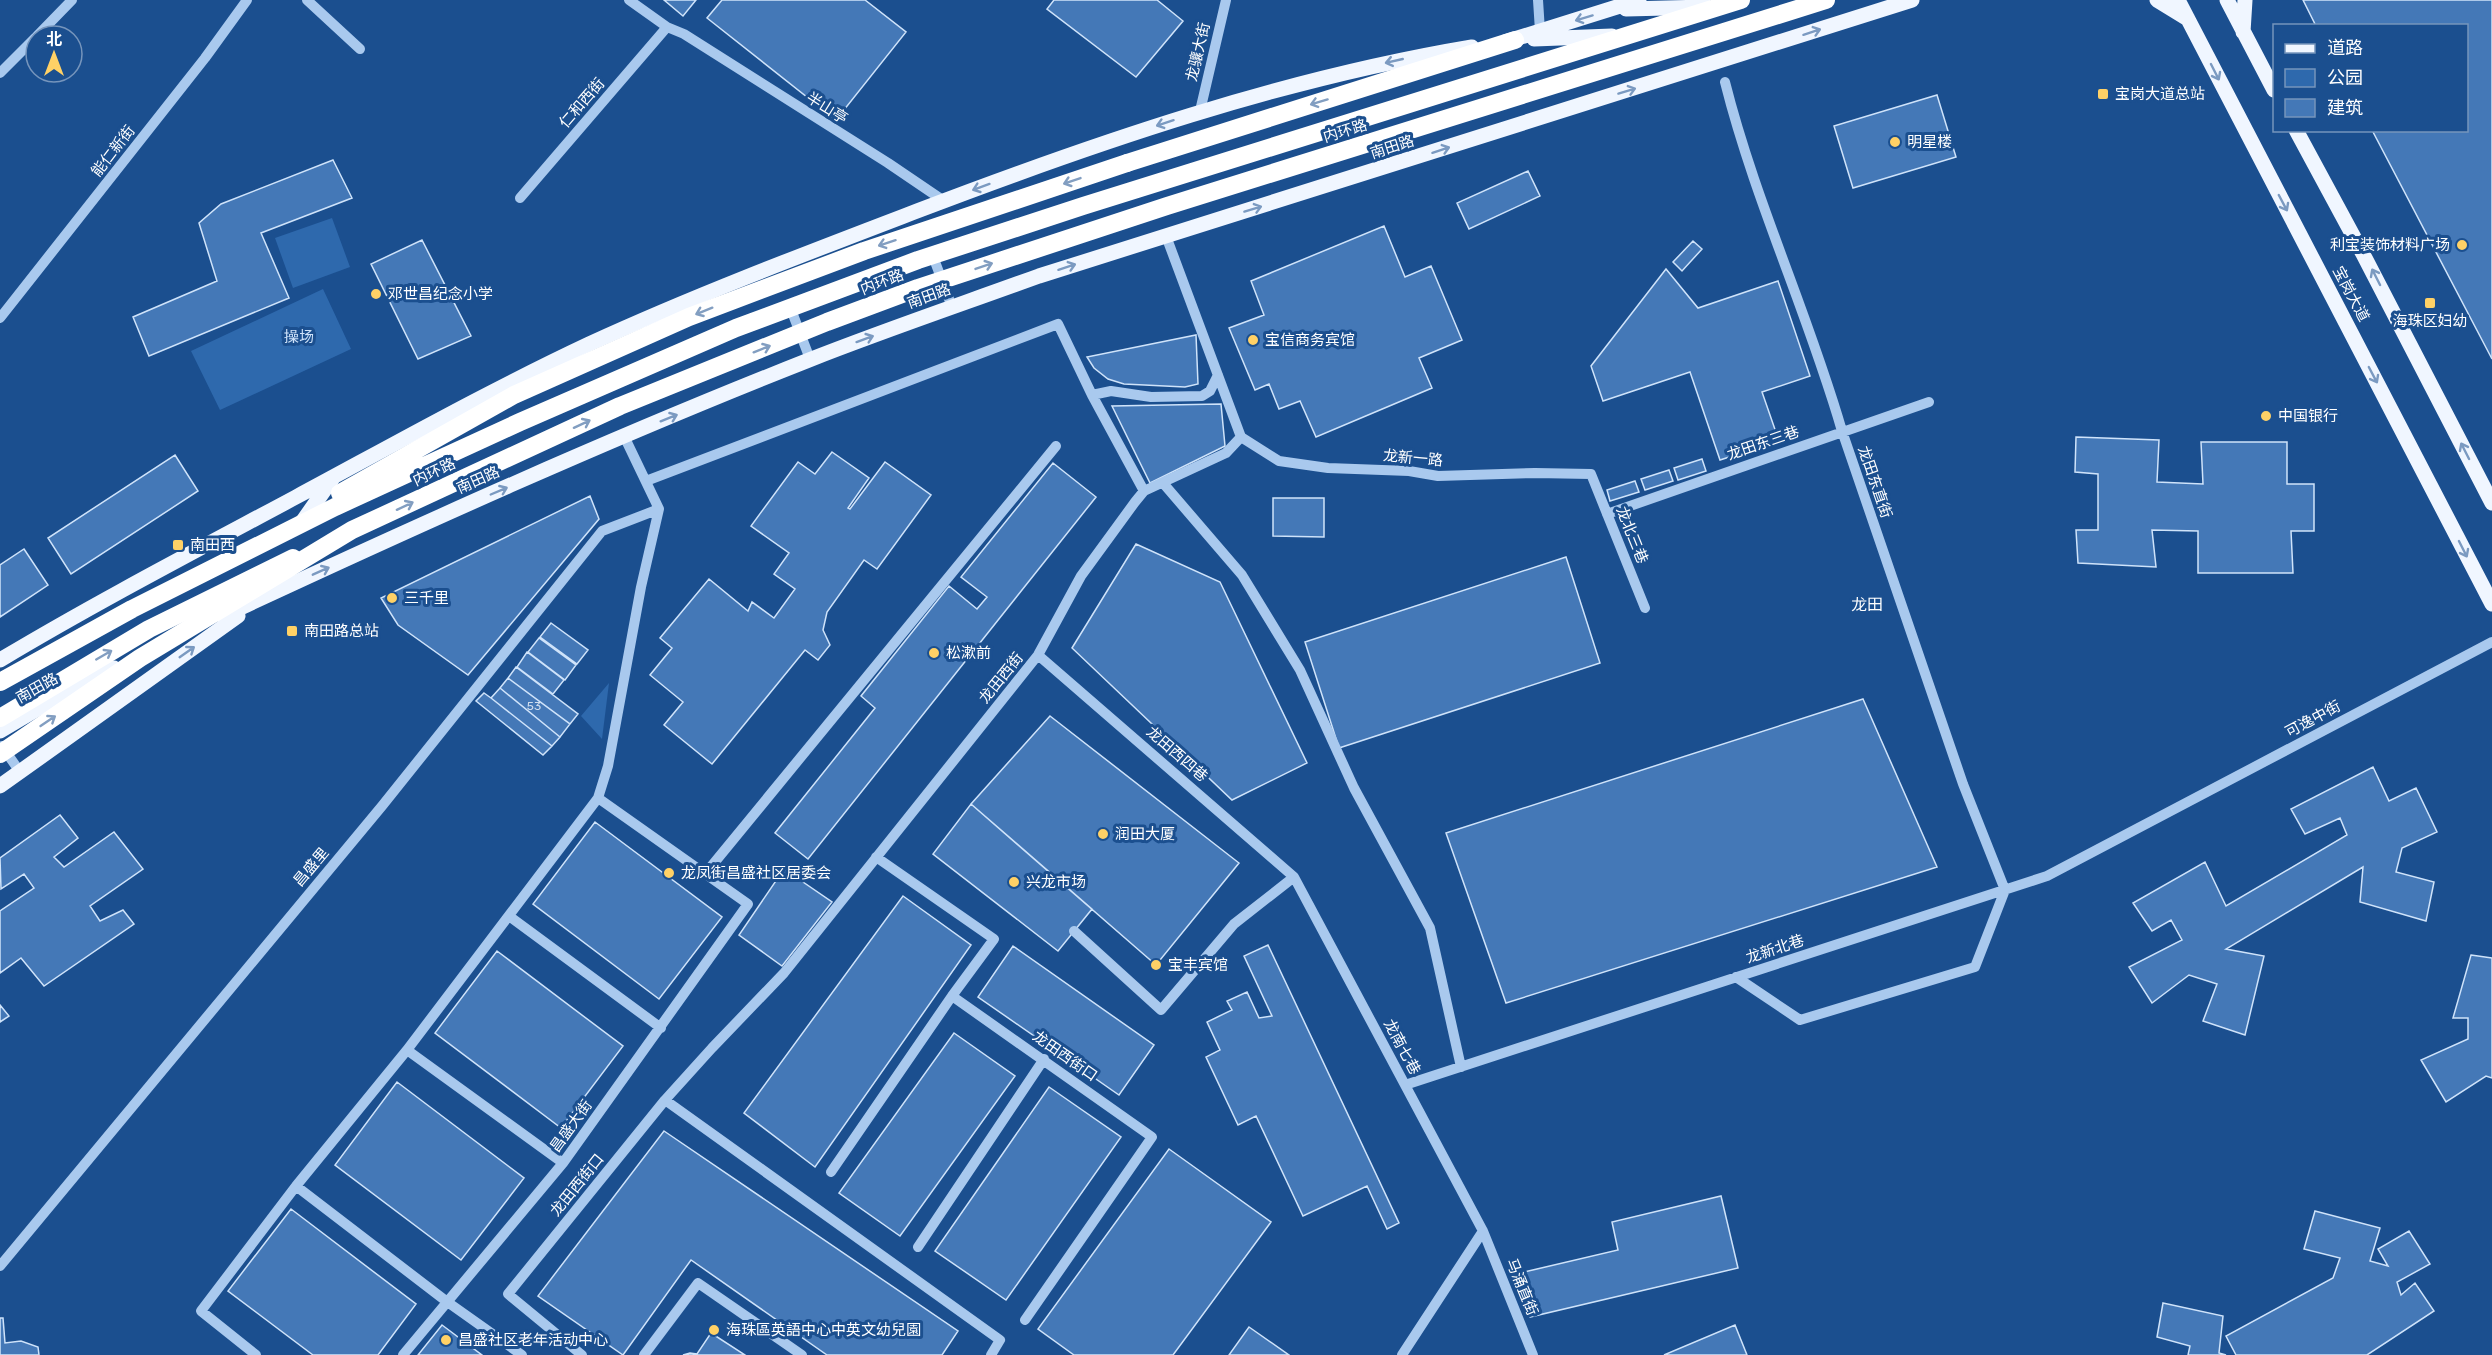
<svg xmlns="http://www.w3.org/2000/svg" width="2492" height="1355" viewBox="0 0 2492 1355" font-family="Rubik,'Noto Sans SC',sans-serif">
	<rect width="100%" height="100%" fill="#1b4f8f"/>
	<!-- green -->
	<path fill="#2e69ad" d="M 332,218 L 350,267 L 293,288 L 275,238 Z
		M 323,289 L 351,349 L 220,410 L 191,351 Z
		M 609,683 L 602,739 L 581,716 Z"/>
	<!-- building -->
	<path fill="#4478b7" stroke="#cfe3fa" stroke-width="1.5" d="M 664,0 L 696,0 L 683,16 Z
		M 722,0 L 865,0 L 906,32 L 836,120 L 707,18 Z
		M 1054,0 L 1157,0 L 1183,21 L 1136,77 L 1047,9 Z
		M 2303,0 L 2492,0 L 2492,359 L 2372,130 L 2466,130 L 2466,26 L 2316,26 Z
		M 1937,95 L 1956,157 L 1853,188 L 1834,126 Z
		M 333,160 L 352,198 L 261,233 L 289,298 L 149,356 L 133,317 L 217,281 L 199,223 L 221,204 Z
		M 1528,171 L 1540,196 L 1469,229 L 1457,203 Z
		M 1384,226 L 1405,277 L 1431,266 L 1462,340 L 1419,358 L 1432,388 L 1316,437 L 1300,401 L 1279,409 L 1269,384 L 1255,390 L 1229,328 L 1264,315 L 1251,281 Z
		M 422,240 L 471,336 L 418,359 L 371,264 Z
		M 1693,241 L 1702,249 L 1682,271 L 1673,262 Z
		M 1666,269 L 1698,308 L 1778,281 L 1810,376 L 1762,392 L 1779,441 L 1720,460 L 1690,372 L 1603,401 L 1591,366 Z
		M 1196,335 L 1198,384 L 1185,387 L 1124,384 L 1108,379 L 1094,368 L 1087,357 Z
		M 1221,404 L 1225,446 L 1150,483 L 1112,406 Z
		M 2076,437 L 2159,440 L 2157,482 L 2203,484 L 2201,442 L 2287,442 L 2287,484 L 2314,484 L 2314,531 L 2291,531 L 2293,573 L 2198,573 L 2198,531 L 2152,530 L 2156,567 L 2078,563 L 2076,530 L 2098,530 L 2098,474 L 2075,472 Z
		M 832,452 L 869,478 L 848,508 L 850,509 L 885,462 L 931,495 L 877,569 L 864,560 L 827,612 L 823,630 L 830,645 L 818,660 L 805,650 L 712,764 L 664,725 L 683,702 L 650,675 L 672,648 L 660,638 L 709,579 L 748,611 L 752,602 L 774,618 L 795,589 L 774,574 L 789,553 L 751,526 L 798,462 L 815,474 Z
		M 175,455 L 198,491 L 71,574 L 48,538 Z
		M 1702,459 L 1706,471 L 1678,480 L 1674,468 Z
		M 1053,463 L 1096,497 L 808,859 L 775,833 L 875,708 L 861,696 L 949,586 L 977,609 L 987,597 L 961,577 Z
		M 1669,470 L 1673,481 L 1645,490 L 1641,479 Z
		M 1635,481 L 1639,492 L 1610,501 L 1607,490 Z
		M 590,496 L 599,519 L 468,675 L 398,625 L 381,598 Z
		M 1273,498 L 1324,498 L 1324,537 L 1273,536 Z
		M 1136,544 L 1220,582 L 1307,763 L 1232,800 L 1072,648 Z
		M 24,549 L 48,585 L 0,617 L 0,565 Z
		M 1566,557 L 1600,663 L 1339,748 L 1305,642 Z
		M 551,623 L 588,650 L 577,664 L 540,637 Z
		M 539,638 L 576,665 L 565,680 L 528,652 Z
		M 527,652 L 564,680 L 553,694 L 517,667 Z
		M 516,667 L 578,714 L 570,724 L 508,678 Z
		M 508,678 L 570,724 L 560,737 L 500,688 Z
		M 500,688 L 560,737 L 552,746 L 491,698 Z
		M 484,693 L 491,698 L 552,746 L 543,755 L 476,701 Z
		M 1863,699 L 1937,867 L 1506,1003 L 1446,833 Z
		M 1050,716 L 1239,863 L 1156,965 L 971,804 Z
		M 2373,767 L 2389,801 L 2416,788 L 2437,832 L 2402,848 L 2396,872 L 2434,882 L 2426,921 L 2360,902 L 2363,867 L 2226,949 L 2264,956 L 2245,1035 L 2203,1021 L 2217,984 L 2189,975 L 2152,1003 L 2129,967 L 2182,940 L 2171,920 L 2152,931 L 2133,903 L 2205,862 L 2226,906 L 2347,835 L 2340,818 L 2305,834 L 2291,809 Z
		M 971,804 L 1092,909 L 1058,951 L 933,854 Z
		M 60,815 L 78,838 L 54,857 L 64,867 L 114,832 L 143,869 L 90,906 L 100,921 L 123,910 L 134,924 L 44,986 L 21,958 L 0,973 L 0,911 L 34,888 L 24,874 L 1,889 L 0,858 Z
		M 595,822 L 722,917 L 659,999 L 533,904 Z
		M 784,869 L 832,902 L 782,966 L 739,935 Z
		M 903,896 L 971,945 L 815,1167 L 744,1113 Z
		M 1268,945 L 1399,1223 L 1387,1229 L 1367,1186 L 1303,1216 L 1256,1116 L 1238,1125 L 1206,1057 L 1220,1050 L 1207,1022 L 1232,1010 L 1227,1001 L 1247,992 L 1259,1018 L 1272,1016 L 1244,956 Z
		M 1013,946 L 1154,1045 L 1119,1095 L 978,997 Z
		M 497,951 L 623,1046 L 561,1128 L 435,1033 Z
		M 2471,955 L 2492,958 L 2492,1078 L 2486,1076 L 2446,1102 L 2421,1060 L 2468,1039 L 2468,1018 L 2453,1018 Z
		M 0,1005 L 9,1016 L 0,1022 Z
		M 954,1033 L 1015,1076 L 900,1236 L 839,1193 Z
		M 397,1082 L 524,1178 L 461,1260 L 335,1165 Z
		M 1049,1087 L 1121,1137 L 1006,1300 L 935,1251 Z
		M 664,1131 L 958,1331 L 942,1355 L 827,1355 L 691,1260 L 623,1355 L 538,1296 Z
		M 1169,1149 L 1271,1222 L 1173,1355 L 1074,1355 L 1038,1329 Z
		M 1721,1196 L 1738,1268 L 1530,1317 L 1520,1273 L 1618,1250 L 1612,1222 Z
		M 291,1209 L 416,1304 L 378,1355 L 313,1355 L 228,1291 Z
		M 2315,1211 L 2380,1228 L 2370,1261 L 2388,1266 L 2378,1249 L 2409,1231 L 2430,1264 L 2397,1282 L 2401,1295 L 2415,1283 L 2434,1311 L 2367,1355 L 2236,1355 L 2226,1336 L 2333,1278 L 2340,1258 L 2304,1249 Z
		M 2163,1303 L 2223,1316 L 2219,1353 L 2226,1355 L 2188,1355 L 2190,1346 L 2157,1337 Z
		M 0,1318 L 3,1318 L 5,1343 L 21,1341 L 38,1347 L 39,1355 L 0,1355 Z
		M 442,1325 L 482,1355 L 418,1355 Z
		M 1735,1325 L 1747,1355 L 1664,1355 Z
		M 1249,1327 L 1289,1355 L 1229,1355 Z
		M 711,1333 L 745,1355 L 683,1355 L 690,1353 L 697,1354 Z"/>
	<g fill="none" stroke-linecap="round" stroke-linejoin="round">
		<!-- minor -->
		<path stroke="#a9c9ee" stroke-width="10" d="M 307,0 L 360,49
			M 629,0 L 667,27 L 684,34 L 888,163 L 944,201
			M 1538,0 L 1540,31
			M 37,36 L 72,0
			M 0,73 L 36,37
			M 1725,82 C 1755,201 1808,313 1842,431 L 1963,784 L 2005,890 L 1975,967 L 1800,1020 L 1736,977
			M 1200,111 L 1226,0
			M 520,198 L 667,27
			M 934,259 L 952,307
			M 792,312 L 810,359
			M 0,318 L 205,58 L 247,0
			M 1092,395 L 1111,391 L 1151,397 L 1202,396 L 1210,391 L 1218,375
			M 1241,437 L 1279,461 L 1328,468 L 1409,471 L 1438,476 L 1535,473 L 1591,474 L 1645,608
			M 646,481 L 1058,324 L 1092,395 L 1144,491
			M 1163,483 L 1242,575 L 1300,670 L 1354,788 L 1430,928 L 1461,1067
			M 1607,514 L 1929,402
			M 1038,655 L 1294,877 L 1483,1231 L 1533,1355
			M 2,746 L 20,772
			M 876,857 L 994,939 L 952,996 L 1152,1137 L 1025,1320
			M 705,874 L 1056,446
			M 509,916 L 661,1028
			M 1074,931 L 1161,1010 L 1234,924 L 1294,877
			M 407,1050 L 563,1163
			M 1405,1085 L 2047,876 L 2492,642
			M 665,1100 L 1000,1340 L 991,1355
			M 831,1172 L 952,996
			M 296,1186 L 446,1301 L 522,1355
			M 918,1247 L 1044,1059
			M 0,1266 L 382,806 L 602,531 L 659,509
			M 256,1355 L 201,1311 L 296,1186 L 407,1050 L 598,798 L 608,766 L 641,587 L 659,509 L 624,436
			M 403,1355 L 563,1163 L 748,904 L 598,798
			M 582,1355 L 508,1294 L 665,1100 L 712,1048 L 784,973 L 1038,655 L 1081,576 L 1135,502 L 1144,491 L 1226,453 L 1241,437 L 1166,236
			M 644,1355 L 698,1283 L 802,1355
			M 1402,1355 L 1483,1231"/>
		<!-- major -->
		<path stroke="#f0f6ff" stroke-width="15" d="M 2157,0 L 2188,19
			M 2178,0 L 2492,604
			M 2227,0 L 2274,90
			M 1626,9 L 1707,7
			M 2243,32 L 2245,0
			M 1534,39 L 1612,36
			M 1505,42 L 1639,0
			M 2296,130 L 2363,254 L 2492,503
			M 300,525 L 333,478
			M 223,616 C 416,526 611,438 809,360 C 885,330 962,304 1039,276 L 1912,0
			M 0,660 C 97,602 197,550 296,497 C 393,445 489,391 589,344 C 696,295 807,253 917,211 C 1098,142 1281,79 1472,47
			M 0,731 L 49,702 L 114,668
			M 0,786 L 238,616"/>
		<!-- highway -->
		<path stroke="#fff" stroke-width="18" d="M 1127,163 L 1515,40
			M 0,718 L 149,629 L 293,558"/>
		<!-- highway-bridge -->
		<path stroke="#fff" stroke-width="18" d="M 340,493 L 514,395 L 689,317 L 864,251 L 1127,163
			M 0,682 L 132,609 L 335,507 L 520,422 L 736,328 L 918,260 L 1083,206 L 1741,0
			M 0,754 L 140,658 L 352,530 L 620,406 L 827,322 L 918,288 L 1167,206 L 1826,0"/>
	</g>
	<!-- one-way arrows -->
	<defs><path id="oneway-shaft" d="M-6 0H5M1.5-3L5.5 0L1.5 3" fill="none" stroke-width="1.6" stroke-linecap="round" stroke-linejoin="round" transform="scale(1.5)"/></defs>
	<g stroke="#7b9ac1">
		<use href="#oneway-shaft" transform="translate(1584 18) rotate(163)"/>
		<use href="#oneway-shaft" transform="translate(1812 32) rotate(-18)"/>
		<use href="#oneway-shaft" transform="translate(1394 61) rotate(167)"/>
		<use href="#oneway-shaft" transform="translate(2215 72) rotate(63)"/>
		<use href="#oneway-shaft" transform="translate(1627 91) rotate(-17)"/>
		<use href="#oneway-shaft" transform="translate(1165 123) rotate(162)"/>
		<use href="#oneway-shaft" transform="translate(1441 150) rotate(-18)"/>
		<use href="#oneway-shaft" transform="translate(981 187) rotate(160)"/>
		<use href="#oneway-shaft" transform="translate(2283 203) rotate(62)"/>
		<use href="#oneway-shaft" transform="translate(1253 209) rotate(-17)"/>
		<use href="#oneway-shaft" transform="translate(1067 267) rotate(-18)"/>
		<use href="#oneway-shaft" transform="translate(2376 277) rotate(-117)"/>
		<use href="#oneway-shaft" transform="translate(865 339) rotate(-20)"/>
		<use href="#oneway-shaft" transform="translate(2373 375) rotate(62)"/>
		<use href="#oneway-shaft" transform="translate(669 418) rotate(-22)"/>
		<use href="#oneway-shaft" transform="translate(2465 451) rotate(-117)"/>
		<use href="#oneway-shaft" transform="translate(499 491) rotate(-23)"/>
		<use href="#oneway-shaft" transform="translate(2463 549) rotate(63)"/>
		<use href="#oneway-shaft" transform="translate(321 571) rotate(-24)"/>
		<use href="#oneway-shaft" transform="translate(187 652) rotate(-35)"/>
	</g>
	<g stroke="#829ec1">
		<use href="#oneway-shaft" transform="translate(1319 102) rotate(163)"/>
		<use href="#oneway-shaft" transform="translate(1072 181) rotate(161)"/>
		<use href="#oneway-shaft" transform="translate(887 243) rotate(162)"/>
		<use href="#oneway-shaft" transform="translate(984 266) rotate(-19)"/>
		<use href="#oneway-shaft" transform="translate(704 311) rotate(158)"/>
		<use href="#oneway-shaft" transform="translate(762 349) rotate(-22)"/>
		<use href="#oneway-shaft" transform="translate(582 424) rotate(-25)"/>
		<use href="#oneway-shaft" transform="translate(405 506) rotate(-25)"/>
		<use href="#oneway-shaft" transform="translate(104 655) rotate(-30)"/>
		<use href="#oneway-shaft" transform="translate(48 721) rotate(-34)"/>
	</g>
	<!-- markers -->
	<g fill="#ffd166" stroke="#1b4f8f" stroke-width="2">
		<rect x="2097" y="88" width="12" height="12" rx="3"/>
		<circle cx="1895" cy="142" r="6"/>
		<circle cx="2462" cy="245" r="6"/>
		<circle cx="376" cy="294" r="6"/>
		<rect x="2424" y="297" width="12" height="12" rx="3"/>
		<circle cx="1253" cy="340" r="6"/>
		<circle cx="2266" cy="416" r="6"/>
		<rect x="172" y="539" width="12" height="12" rx="3"/>
		<circle cx="392" cy="598" r="6"/>
		<rect x="286" y="625" width="12" height="12" rx="3"/>
		<circle cx="934" cy="653" r="6"/>
		<circle cx="1103" cy="834" r="6"/>
		<circle cx="669" cy="873" r="6"/>
		<circle cx="1014" cy="882" r="6"/>
		<circle cx="1156" cy="965" r="6"/>
		<circle cx="714" cy="1330" r="6"/>
		<circle cx="446" cy="1340" r="6"/>
	</g>
	<g text-anchor="middle" stroke-width="6" stroke-linejoin="round" paint-order="stroke">
		<!-- number labels -->
		<g font-size="12" fill="#d0dded">
			<text x="534" y="710">53</text>
		</g>
		<!-- street labels -->
		<g font-size="15" fill="#fff" stroke="#1b4f8f">
			<text transform="translate(1198 52) rotate(-77)" y="5">龙骧大街</text>
			<text transform="translate(582 103) rotate(-49)" y="5">仁和西街</text>
			<text transform="translate(827 108) rotate(32)" y="5">半山亭</text>
			<text transform="translate(1345 131) rotate(-17)" y="5">内环路</text>
			<text transform="translate(1392 147) rotate(-18)" y="5">南田路</text>
			<text transform="translate(113 151) rotate(-52)" y="5">能仁新街</text>
			<text transform="translate(882 282) rotate(-21)" y="5">内环路</text>
			<text transform="translate(2351 294) rotate(62)" y="5">宝岗大道</text>
			<text transform="translate(929 296) rotate(-20)" y="5">南田路</text>
			<text transform="translate(1763 443) rotate(-19)" y="5">龙田东三巷</text>
			<text transform="translate(1413 458) rotate(5)" y="5">龙新一路</text>
			<text transform="translate(434 472) rotate(-25)" y="5">内环路</text>
			<text transform="translate(478 480) rotate(-24)" y="5">南田路</text>
			<text transform="translate(1875 482) rotate(71)" y="5">龙田东直街</text>
			<text transform="translate(1632 535) rotate(68)" y="5">龙北三巷</text>
			<text transform="translate(1001 678) rotate(-51)" y="5">龙田西街</text>
			<text transform="translate(37 688) rotate(-29)" y="5">南田路</text>
			<text transform="translate(2313 719) rotate(-28)" y="5">可逸中街</text>
			<text transform="translate(1177 754) rotate(41)" y="5">龙田西四巷</text>
			<text transform="translate(311 867) rotate(-50)" y="5">昌盛里</text>
			<text transform="translate(1775 949) rotate(-18)" y="5">龙新北巷</text>
			<text transform="translate(1402 1047) rotate(62)" y="5">龙南七巷</text>
			<text transform="translate(1065 1056) rotate(35)" y="5">龙田西街口</text>
			<text transform="translate(571 1126) rotate(-54)" y="5">昌盛大街</text>
			<text transform="translate(577 1185) rotate(-51)" y="5">龙田西街口</text>
			<text transform="translate(1522 1287) rotate(68)" y="5">马涌直街</text>
		</g>
		<!-- poi labels -->
		<g font-size="15" fill="#fff" stroke="#1b4f8f" text-anchor="start">
			<text x="2115" y="99">宝岗大道总站</text>
			<text x="1907" y="147">明星楼</text>
			<text x="2450" y="250" text-anchor="end">利宝装饰材料广场</text>
			<text x="388" y="299">邓世昌纪念小学</text>
			<text x="2430" y="326" text-anchor="middle">海珠区妇幼</text>
			<text x="1265" y="345">宝信商务宾馆</text>
			<text x="2278" y="421">中国银行</text>
			<text x="190" y="550">南田西</text>
			<text x="404" y="603">三千里</text>
			<text x="304" y="636">南田路总站</text>
			<text x="946" y="658">松漱前</text>
			<text x="1115" y="839">润田大厦</text>
			<text x="681" y="878">龙凤街昌盛社区居委会</text>
			<text x="1026" y="887">兴龙市场</text>
			<text x="1168" y="970">宝丰宾馆</text>
			<text x="726" y="1335">海珠區英語中心中英文幼兒園</text>
			<text x="458" y="1345">昌盛社区老年活动中心</text>
		</g>
		<!-- park labels -->
		<g font-size="15" fill="#cfe3fa" stroke="#1b4f8f">
			<text x="299" y="342">操场</text>
		</g>
		<!-- neighbourhood labels -->
		<g font-size="16" fill="#fff" stroke="#1b4f8f">
			<text x="1867" y="610">龙田</text>
		</g>
	</g>
	<!-- legend -->
	<rect x="2273" y="24" width="195" height="108" fill="#1b4f8f" stroke="#7695bc" stroke-width="1.5"/>
	<rect x="2285" y="44" width="30" height="9" fill="#f0f6ff" stroke="#7695bc" stroke-width="1.5"/>
	<text x="2327" y="54" font-size="18" fill="#ffffff">道路</text>
	<rect x="2285" y="69" width="30" height="18" fill="#2e69ad" stroke="#7695bc" stroke-width="1.5"/>
	<text x="2327" y="84" font-size="18" fill="#ffffff">公园</text>
	<rect x="2285" y="99" width="30" height="18" fill="#4478b7" stroke="#7695bc" stroke-width="1.5"/>
	<text x="2327" y="114" font-size="18" fill="#ffffff">建筑</text>
	<!-- north arrow -->
	<g transform="translate(54 54)"><circle r="28" fill="#1b4f8f" stroke="#7695bc" stroke-width="1.5"/>
	<path d="M0-4.5L10 22L0 15L-10 22Z" fill="#ffd166"/>
	<text y="-9" font-size="16" font-weight="bold" text-anchor="middle" fill="#ffffff">北</text>
	</g>
</svg>
